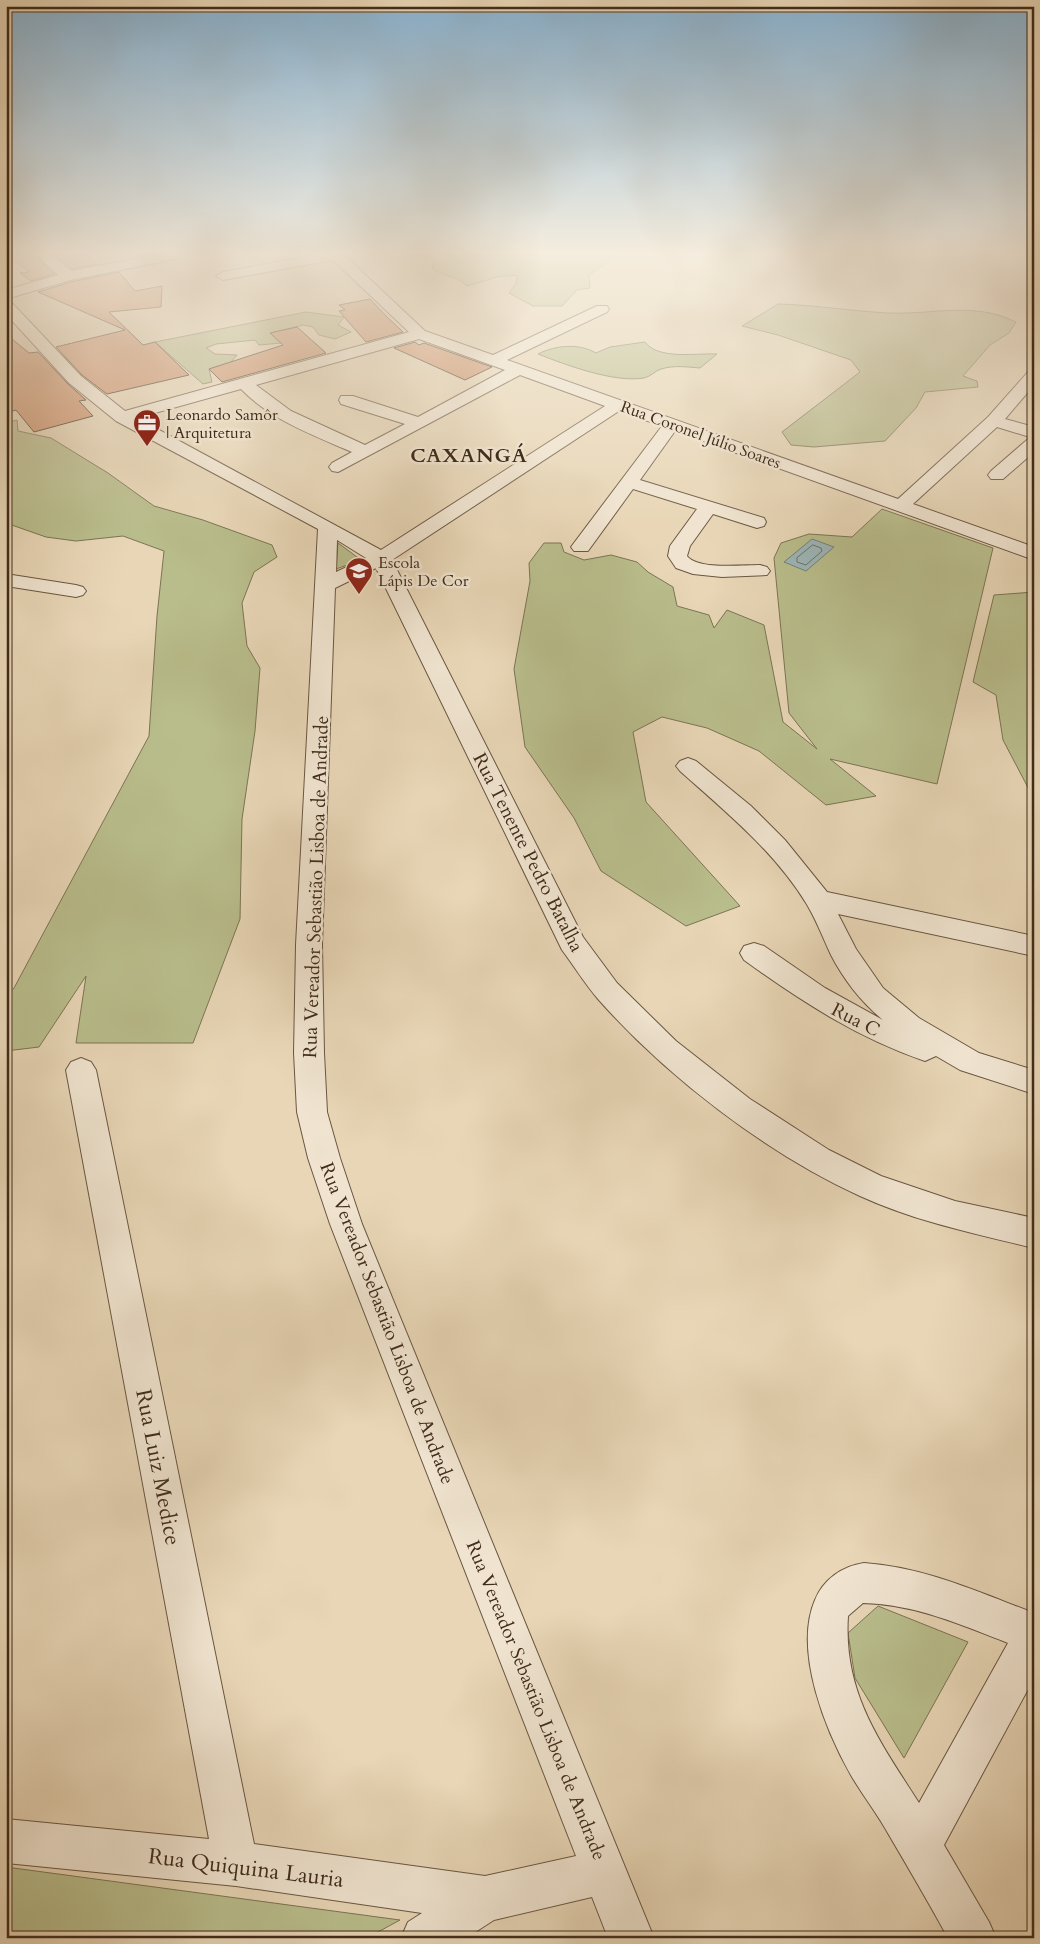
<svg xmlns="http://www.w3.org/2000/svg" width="1040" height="1944" viewBox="0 0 1040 1944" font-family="Cardo,serif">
	<rect width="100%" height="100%" fill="#e8d6b6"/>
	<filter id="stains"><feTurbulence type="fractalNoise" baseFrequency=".004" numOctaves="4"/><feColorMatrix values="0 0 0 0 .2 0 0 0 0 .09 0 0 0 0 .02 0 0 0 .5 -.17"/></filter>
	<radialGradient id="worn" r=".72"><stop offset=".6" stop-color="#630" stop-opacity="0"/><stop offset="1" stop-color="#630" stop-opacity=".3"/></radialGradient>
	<!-- green -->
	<path fill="#b9bd8c" stroke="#7c7454" d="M 402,255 L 611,255 L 609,262 L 589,275 L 590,288 L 577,290 L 562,306 L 533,306 L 509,293 L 515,285 L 518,275 L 497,277 L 467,286 L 461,281 L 433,270 L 432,257 Z
		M 778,304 C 815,305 851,311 888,313 C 932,315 974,301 1016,322 L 1009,333 L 990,345 L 963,376 L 977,381 L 978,387 L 925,392 L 916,408 L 885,441 L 814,447 L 791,445 L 782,432 L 860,372 L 851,360 L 778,335 L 742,326 Z
		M 306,312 L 344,317 L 338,325 L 351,332 L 335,339 L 319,335 L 313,327 L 303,325 L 271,333 L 281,343 L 259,345 L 255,340 L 216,344 L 206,348 L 215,354 L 237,355 L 230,363 L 209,369 L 212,382 L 203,384 L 155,342 Z
		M 645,342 C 658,360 696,353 717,354 L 700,368 C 687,367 674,365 661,369 C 655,371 650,377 644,378 C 614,383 566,365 538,354 C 556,345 579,343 596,353 L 610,347 Z
		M 17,420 L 18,431 L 51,438 L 108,473 L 154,506 L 203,520 L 272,545 L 277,557 L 254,572 L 242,603 L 247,646 L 260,668 L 255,731 L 242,819 L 240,919 L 193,1043 L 76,1043 L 86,976 L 39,1047 L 6,1051 L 6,998 L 14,988 L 149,736 L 157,616 L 164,551 L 123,536 L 76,541 L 46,537 L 6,523 L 6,423 Z
		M 882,509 L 993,548 L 937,784 L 830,759 L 876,796 L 826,805 L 759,751 L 707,728 L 662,717 L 633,732 L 646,802 L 740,906 L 686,926 L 601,871 L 574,818 L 525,747 L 514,669 L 530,581 L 529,563 L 544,543 L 561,543 L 564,552 L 584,560 L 611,555 L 637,562 L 648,572 L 673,587 L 677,606 L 709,615 L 714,628 L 727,610 L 764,625 L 783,722 L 817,749 L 789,713 L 774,558 L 781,543 L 809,534 L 852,537 Z
		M 338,543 L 361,560 L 336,569 Z
		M 1034,592 L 1034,799 L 1003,740 L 996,695 L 973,682 L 994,595 Z
		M 878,1606 L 968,1642 L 904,1758 L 855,1678 L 848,1633 Z
		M 6,1867 L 400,1920 L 367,1938 L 6,1938 Z"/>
	<!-- water -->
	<path fill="#9cb6b9" stroke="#777f7a" d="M 812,539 L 834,547 L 806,571 L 784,562 Z"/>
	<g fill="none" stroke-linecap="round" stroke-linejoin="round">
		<!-- shore -->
		<path stroke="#6e716a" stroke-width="1" d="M 813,545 L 821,548 L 822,551 L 806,565 L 797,562 L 797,558 Z"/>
	</g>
	<!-- building -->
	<path fill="#d19169" stroke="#402c1b" d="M 9,255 L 34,255 L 54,274 L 31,281 L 20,273 L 29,272 Z
		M 54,255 L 88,255 L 97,264 L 72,269 Z
		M 119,272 L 135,291 L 162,286 L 161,307 L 109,312 L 143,345 L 155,342 L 189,375 L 107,394 L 82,375 L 56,347 L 125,330 L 38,292 L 71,282 Z
		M 370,299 L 386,316 L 403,332 L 366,342 L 339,311 L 345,310 L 339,305 Z
		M 297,327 L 326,353 L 222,382 L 209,369 L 283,345 L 270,333 Z
		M 6,334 L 29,353 L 38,352 L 68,384 L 86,400 L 79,401 L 93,416 L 34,432 L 16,410 L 6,413 Z
		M 415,342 L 419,345 L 424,343 L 492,367 L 465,380 L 394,348 Z"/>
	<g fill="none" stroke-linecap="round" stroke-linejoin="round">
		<!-- minor casing -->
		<g stroke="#6a5642" stroke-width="2">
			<path id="minor" d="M 36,255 L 51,255 L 71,271 L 156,255 L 183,255 L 176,259 L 71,280 L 6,299 L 6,290 L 58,275 Z
				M 315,255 L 344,255 L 425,331 L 493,355 L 597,306 L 607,306 L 609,309 L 607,312 L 507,360 L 898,499 L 988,417 L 1028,372 L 1034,370 L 1034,385 L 1005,419 L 1034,427 L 1034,452 L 1003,479 L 991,479 L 988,475 L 991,471 L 1028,439 L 1033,438 L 997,427 L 913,504 L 1034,547 L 1034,560 L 675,431 L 640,480 L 764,518 L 766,522 L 764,526 L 757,528 L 713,514 L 690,546 L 687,556 C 698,570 743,565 760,565 L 767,567 L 770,571 L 767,575 L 722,577 L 693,574 L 676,568 L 668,556 L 670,546 L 697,509 L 633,489 L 588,551 L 574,551 L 571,547 L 574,543 L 662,426 L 619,411 L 392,560 L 583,937 L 617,983 L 676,1041 L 750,1099 L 829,1150 L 881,1176 L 955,1201 L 1034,1218 L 1034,1248 C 976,1234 914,1221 860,1196 C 766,1153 666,1076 598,999 C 585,984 574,966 562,950 L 376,568 L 335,588 L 322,945 L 324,1053 L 327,1112 L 340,1158 L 362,1224 L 654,1938 L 608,1938 L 592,1897 L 494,1920 L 466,1938 L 401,1938 L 408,1922 L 422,1913 L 236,1886 L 6,1863 L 6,1819 L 209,1839 L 66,1070 L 71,1062 L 81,1058 L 91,1062 L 96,1070 L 254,1844 L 485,1876 L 576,1856 L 330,1224 L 308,1158 L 297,1112 L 294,1053 L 296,945 L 318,529 L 116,421 L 69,383 L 6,314 L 6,301 L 11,302 L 81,376 L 125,411 L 409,332 L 333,260 L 223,280 L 216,276 L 223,272 ZM 419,339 L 505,370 L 418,417 L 353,396 L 341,396 L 339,400 L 341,404 L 405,424 L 365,445 L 291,411 L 256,385 ZM 520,375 L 605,406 L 381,550 L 137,418 L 241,389 C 271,420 313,435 352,452 L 332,463 L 329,467 L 332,471 L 338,472 ZM 337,540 L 366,558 L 336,572 Z
				M 6,574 L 76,585 L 83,587 L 86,591 L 83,595 L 76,597 L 6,586 Z
				M 688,758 L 696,761 L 751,806 L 785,840 L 827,892 L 1034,936 L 1034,956 L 838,914 L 856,949 L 883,988 L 919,1018 L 979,1053 L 1034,1070 L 1034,1094 L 960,1070 L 936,1056 L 925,1061 C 858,1038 802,1002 744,960 L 740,953 L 744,946 L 754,943 L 764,946 L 825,988 L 883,1020 C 861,1002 844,980 831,955 C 823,938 816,919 806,903 C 774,851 725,811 680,771 L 676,766 L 680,761 Z
				M 864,1563 C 924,1567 978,1592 1034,1613 L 1034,1678 L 944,1845 L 989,1922 L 996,1938 L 948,1938 C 929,1903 909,1869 889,1835 C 878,1815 864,1797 852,1777 C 826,1732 793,1651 815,1600 C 823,1580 842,1566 864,1563 ZM 863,1603 C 914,1604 962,1625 1008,1643 L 919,1803 C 880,1742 843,1693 848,1616 Z"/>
		</g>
		<!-- minor -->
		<use href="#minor" fill="#f0e4d0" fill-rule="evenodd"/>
	</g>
	<!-- sky -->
	<linearGradient id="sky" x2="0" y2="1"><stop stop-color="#89b5d5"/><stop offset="0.48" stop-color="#f5edde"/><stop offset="1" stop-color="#f5edde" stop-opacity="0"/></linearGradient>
	<rect width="1040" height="527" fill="url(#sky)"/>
	<!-- icons -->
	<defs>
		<g id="office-pin" transform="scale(1.4375)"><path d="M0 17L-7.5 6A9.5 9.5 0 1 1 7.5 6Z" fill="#8f2418" stroke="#f0e4d0"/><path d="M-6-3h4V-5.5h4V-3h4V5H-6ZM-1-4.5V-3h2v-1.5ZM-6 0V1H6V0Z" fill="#fff"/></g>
		<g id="school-pin" transform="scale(1.4375)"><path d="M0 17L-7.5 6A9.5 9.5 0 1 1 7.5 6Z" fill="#8f2418" stroke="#f0e4d0"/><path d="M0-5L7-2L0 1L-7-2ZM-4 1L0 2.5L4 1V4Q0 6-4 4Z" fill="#fff"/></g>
	</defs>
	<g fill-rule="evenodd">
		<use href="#office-pin" x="147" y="423"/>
		<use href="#school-pin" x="359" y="571"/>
	</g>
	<g text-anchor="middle" stroke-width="5" stroke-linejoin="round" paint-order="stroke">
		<!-- far-poi labels -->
		<g font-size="16" fill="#402c1b" stroke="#f0e4d0" text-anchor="start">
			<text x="166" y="420">Leonardo Samôr<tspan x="166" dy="18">| Arquitetura</tspan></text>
			<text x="378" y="568">Escola<tspan x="378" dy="18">Lápis De Cor</tspan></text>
		</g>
		<!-- far-street labels -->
		<g font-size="16" fill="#402c1b" stroke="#f0e4d0">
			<text transform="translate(701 434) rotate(20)" y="6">Rua Coronel Júlio Soares</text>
		</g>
		<!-- street labels -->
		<g font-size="19" fill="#402c1b" stroke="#f0e4d0">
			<text transform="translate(529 852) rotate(63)" y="7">Rua Tenente Pedro Batalha</text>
			<text transform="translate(315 887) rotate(-88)" y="7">Rua Vereador Sebastião Lisboa de Andrade</text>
			<text transform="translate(856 1019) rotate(27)" y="7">Rua C</text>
			<text transform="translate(388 1323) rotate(69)" y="7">Rua Vereador Sebastião Lisboa de Andrade</text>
			<text transform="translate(537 1700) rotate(68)" y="7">Rua Vereador Sebastião Lisboa de Andrade</text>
		</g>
		<!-- far-district labels -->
		<g font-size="20" font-weight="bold" letter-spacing="1" fill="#402c1b" stroke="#f0e4d0">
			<text x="469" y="462">CAXANGÁ</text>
		</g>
		<!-- near-street labels -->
		<g font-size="22" fill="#402c1b" stroke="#f0e4d0">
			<text transform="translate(159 1467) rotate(79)" y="8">Rua Luiz Medice</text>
			<text transform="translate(246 1867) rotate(7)" y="8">Rua Quiquina Lauria</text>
		</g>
	</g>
	<!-- margin -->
	<rect width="1040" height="1944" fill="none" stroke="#e8d6b6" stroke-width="25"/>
	<rect x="8" y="8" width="1025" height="1929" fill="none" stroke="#402c1b" stroke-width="2.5"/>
	<rect x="12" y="12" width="1015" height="1919" fill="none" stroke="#402c1b"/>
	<rect width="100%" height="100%" filter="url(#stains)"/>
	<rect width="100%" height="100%" fill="url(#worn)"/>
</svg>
